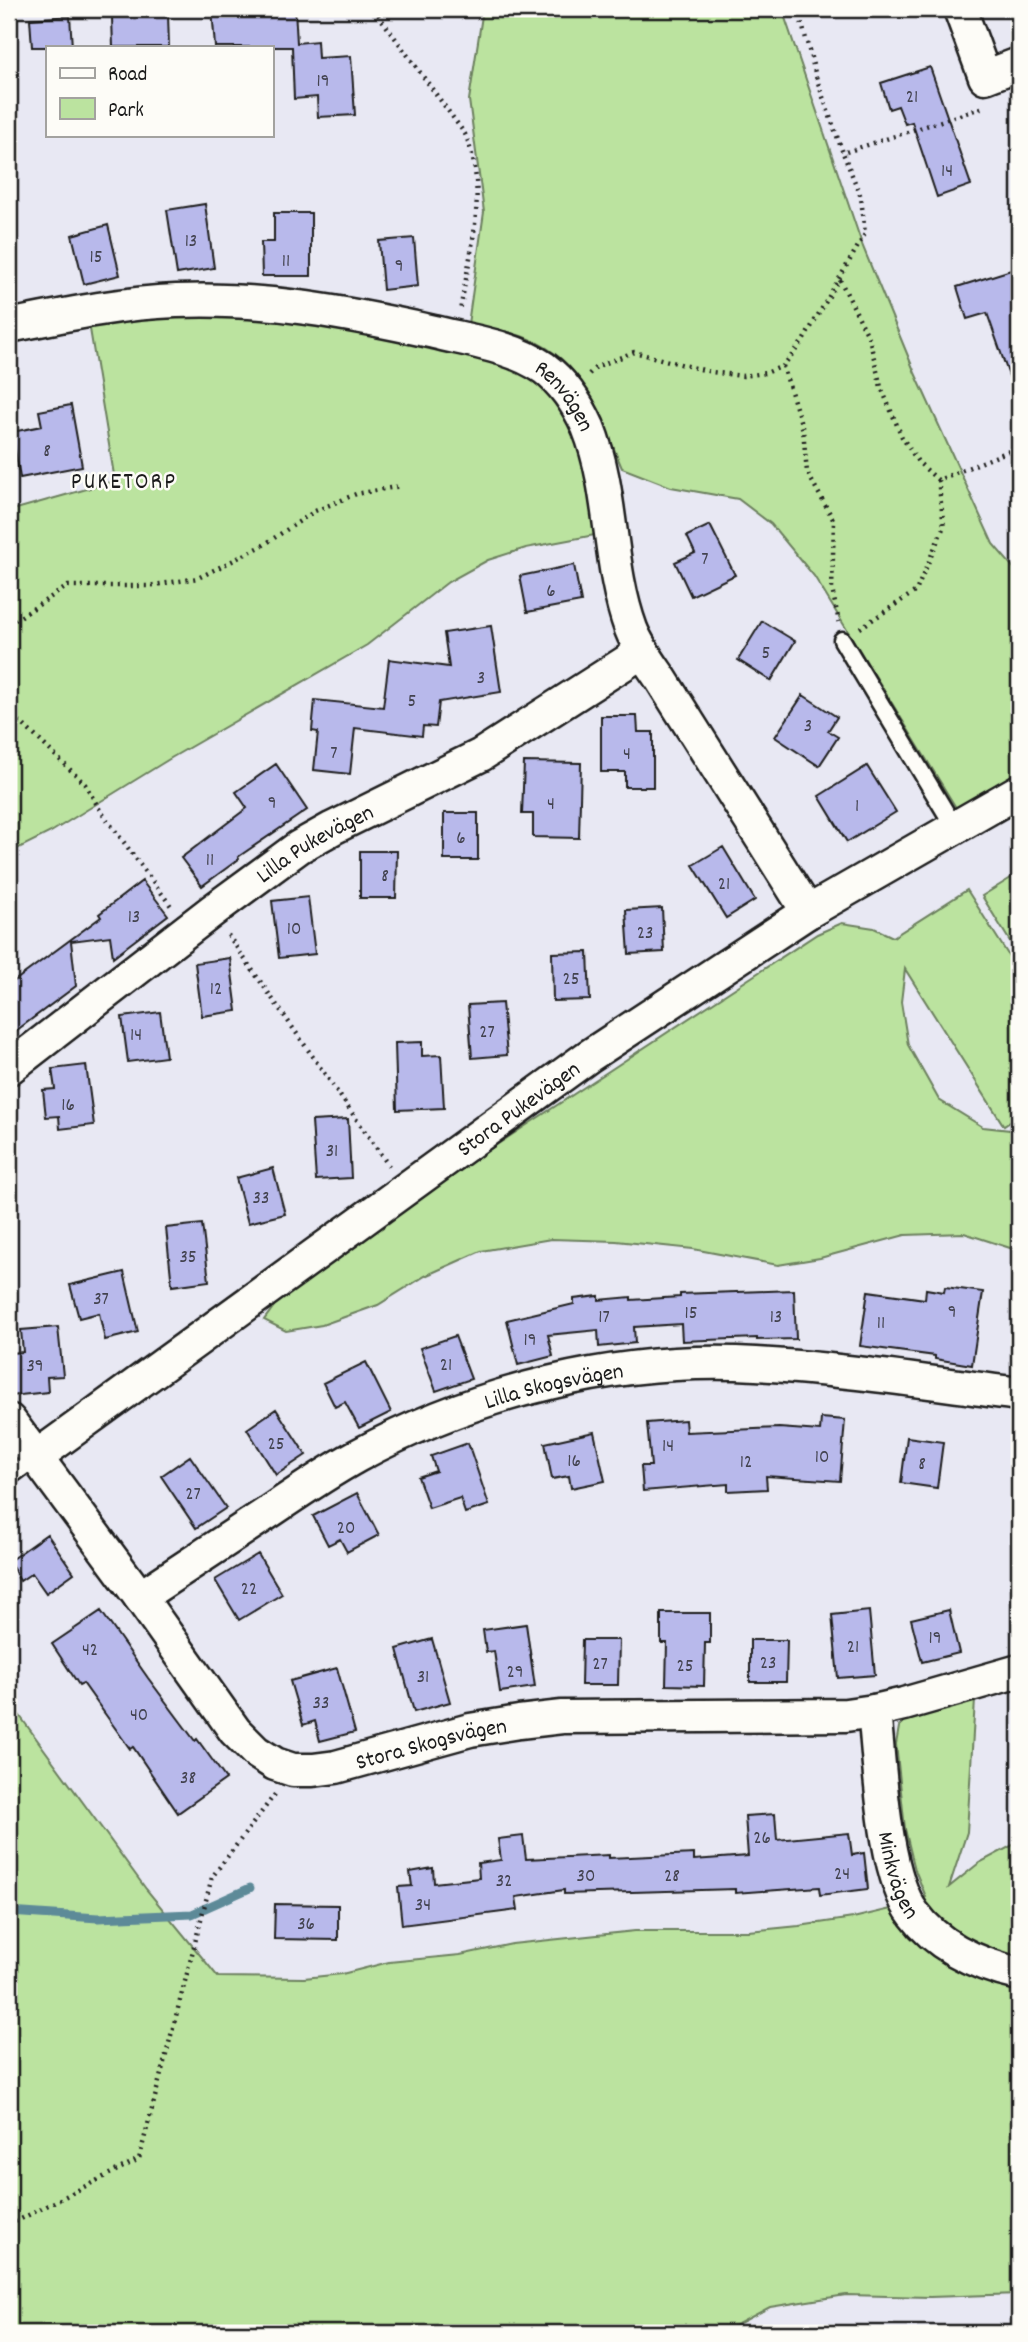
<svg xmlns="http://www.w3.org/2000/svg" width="1028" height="2342" viewBox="0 0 1028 2342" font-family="Dekko,sans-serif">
	<rect width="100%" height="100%" fill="#e8e8f3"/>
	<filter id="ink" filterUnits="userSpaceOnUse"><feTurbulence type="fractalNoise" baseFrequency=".0143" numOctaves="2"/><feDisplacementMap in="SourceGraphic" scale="14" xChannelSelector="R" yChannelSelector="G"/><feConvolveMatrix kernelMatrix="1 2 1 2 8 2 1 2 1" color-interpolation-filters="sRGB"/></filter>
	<g filter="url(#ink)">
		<!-- green -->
		<path fill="#bbe39f" stroke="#6c805e" stroke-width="2" d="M 483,9 L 782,9 L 863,247 L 915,373 L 993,544 L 1019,574 L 1019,777 L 958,811 L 814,576 L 771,524 L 738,499 L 671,487 L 622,468 C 598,413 584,357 521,336 C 505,330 486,328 468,324 L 484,212 L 469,100 Z
			M 212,312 L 316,323 L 461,351 L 527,374 L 562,404 L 578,432 L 600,534 L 526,548 L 488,560 L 448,582 L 367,645 L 171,758 L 51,832 L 9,853 L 9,511 L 115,481 L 89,323 Z
			M 1019,873 L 1019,956 L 982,896 Z
			M 967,890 L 1019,972 L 1019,1116 L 1004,1126 L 905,969 L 901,1002 L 908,1045 L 939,1100 L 983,1127 L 1019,1131 L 1019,1254 L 1010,1248 L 964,1233 L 905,1235 L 820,1258 L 778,1265 L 693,1249 L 616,1241 L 551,1239 L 481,1251 L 425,1276 L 378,1305 L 322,1325 L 286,1331 L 264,1320 L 280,1298 L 466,1165 L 817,934 L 842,923 L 874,928 L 893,937 Z
			M 975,1700 L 967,1832 L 949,1887 L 979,1863 L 1013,1845 L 1019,1844 L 1019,2294 L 930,2297 L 846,2295 L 770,2307 L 721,2333 L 9,2333 L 9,1701 L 146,1889 L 218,1977 L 304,1978 L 342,1974 L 389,1962 L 460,1955 L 512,1944 L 635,1931 L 748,1931 L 799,1926 L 853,1918 L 891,1909 L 926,1897 L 915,1870 L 905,1829 L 896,1744 L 899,1727 L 906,1720 Z"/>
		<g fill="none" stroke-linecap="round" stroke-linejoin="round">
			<!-- stream -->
			<path stroke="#5d8a98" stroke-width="9" d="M 9,1912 L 98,1918 L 192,1914 L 250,1888"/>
		</g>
		<!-- building -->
		<path fill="#b8b9eb" stroke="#1c1c1c" stroke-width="2" d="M 212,9 L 295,9 L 297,43 L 317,41 L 318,58 L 351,56 L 355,115 L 318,117 L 317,97 L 294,99 L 292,47 L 215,47 Z
			M 168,14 L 169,47 L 113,47 L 112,17 Z
			M 70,16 L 72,47 L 32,47 L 30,19 Z
			M 930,67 L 971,185 L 937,197 L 912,122 L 905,124 L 898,106 L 889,109 L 881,83 Z
			M 205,204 L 214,268 L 177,274 L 167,210 Z
			M 274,213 L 311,213 L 311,276 L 262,276 L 261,242 L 274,242 Z
			M 108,225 L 120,275 L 84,284 L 72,235 Z
			M 414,238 L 418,286 L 383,290 L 379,241 Z
			M 1011,270 L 1019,296 L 1019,392 L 1015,393 L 987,313 L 967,319 L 957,287 Z
			M 71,405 L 82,466 L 20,478 L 12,432 L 42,426 L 39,411 Z
			M 710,525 L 735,575 L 691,596 L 675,562 L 695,553 L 687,536 Z
			M 574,565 L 581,602 L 527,612 L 520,576 Z
			M 762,621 L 795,641 L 771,681 L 738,660 Z
			M 491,626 L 501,692 L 439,702 L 436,727 L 423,726 L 422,736 L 355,728 L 350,774 L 314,770 L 318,732 L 312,731 L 315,700 L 383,707 L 389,659 L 449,667 L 444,633 Z
			M 803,695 L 837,717 L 828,731 L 838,737 L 819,766 L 775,737 Z
			M 601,716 L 637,716 L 638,732 L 653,732 L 653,787 L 625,787 L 625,772 L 601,772 Z
			M 524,762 L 581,763 L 579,838 L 533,837 L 533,814 L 522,814 Z
			M 276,764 L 307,810 L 238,857 L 239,859 L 202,886 L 181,858 L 247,808 L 236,792 Z
			M 867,766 L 896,812 L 847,842 L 819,796 Z
			M 444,813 L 478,813 L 478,860 L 444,860 Z
			M 723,847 L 755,900 L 726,918 L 693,865 Z
			M 360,851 L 397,851 L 396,898 L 360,898 Z
			M 142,881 L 168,915 L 113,957 L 110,936 L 71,941 L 76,986 L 9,1036 L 9,985 L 101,917 L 99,914 Z
			M 308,897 L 315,954 L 279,958 L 272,901 Z
			M 662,908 L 664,952 L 629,954 L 626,910 Z
			M 588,952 L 590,1000 L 553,1001 L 552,953 Z
			M 230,958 L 237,1011 L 202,1016 L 195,963 Z
			M 502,1003 L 507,1055 L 472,1058 L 468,1005 Z
			M 160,1012 L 166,1057 L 128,1062 L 122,1017 Z
			M 422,1042 L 422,1056 L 441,1055 L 444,1108 L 397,1110 L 395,1043 Z
			M 86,1065 L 94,1125 L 60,1129 L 59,1116 L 46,1117 L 43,1090 L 55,1089 L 52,1069 Z
			M 348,1119 L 351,1178 L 316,1180 L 312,1121 Z
			M 273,1168 L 285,1214 L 248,1223 L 236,1178 Z
			M 202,1224 L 209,1281 L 172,1286 L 166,1228 Z
			M 124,1272 L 138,1332 L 105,1340 L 99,1313 L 79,1318 L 70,1285 Z
			M 945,1287 L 983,1292 L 972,1365 L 935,1359 L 935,1356 L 860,1346 L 868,1291 L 925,1299 L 926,1289 L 944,1292 Z
			M 794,1290 L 796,1339 L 757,1340 L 757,1338 L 682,1341 L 681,1324 L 634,1327 L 635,1343 L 599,1347 L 598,1330 L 548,1335 L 553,1356 L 518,1365 L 507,1320 L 574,1304 L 574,1299 L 599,1296 L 599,1300 L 631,1297 L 631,1300 L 680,1297 L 680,1294 Z
			M 58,1327 L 63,1376 L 47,1377 L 48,1392 L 11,1396 L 9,1353 L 23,1352 L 21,1330 Z
			M 455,1336 L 471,1379 L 436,1391 L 420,1348 Z
			M 366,1362 L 391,1412 L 359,1428 L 345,1402 L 335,1407 L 323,1383 Z
			M 276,1409 L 306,1455 L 276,1475 L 247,1429 Z
			M 821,1418 L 845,1420 L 840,1481 L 766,1476 L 767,1489 L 728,1491 L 728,1484 L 643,1491 L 641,1466 L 651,1466 L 647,1423 L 685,1420 L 686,1432 L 779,1428 L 820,1431 Z
			M 594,1432 L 605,1481 L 571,1488 L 569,1476 L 552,1479 L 545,1443 Z
			M 907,1437 L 943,1442 L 937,1488 L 901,1483 Z
			M 468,1443 L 489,1505 L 465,1513 L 460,1498 L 429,1508 L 418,1477 L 436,1471 L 431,1456 Z
			M 190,1456 L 226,1508 L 196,1528 L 161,1476 Z
			M 357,1493 L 379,1535 L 347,1552 L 340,1539 L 328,1545 L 313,1516 Z
			M 47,1534 L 74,1573 L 46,1593 L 32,1573 L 20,1581 L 9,1561 Z
			M 258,1554 L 282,1594 L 239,1620 L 215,1580 Z
			M 949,1610 L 959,1653 L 922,1662 L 911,1619 Z
			M 101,1611 L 148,1678 L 195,1741 L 197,1739 L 226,1779 L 178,1813 L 133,1747 L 130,1749 L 83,1683 L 79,1685 L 52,1644 Z
			M 869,1611 L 875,1675 L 838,1678 L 832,1615 Z
			M 661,1613 L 710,1613 L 710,1643 L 705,1643 L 704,1686 L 666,1685 L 667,1643 L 661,1643 Z
			M 526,1624 L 535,1687 L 500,1692 L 494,1651 L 486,1652 L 483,1630 Z
			M 432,1639 L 450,1702 L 414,1712 L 397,1649 Z
			M 582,1640 L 619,1640 L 618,1685 L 581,1685 Z
			M 750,1640 L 787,1640 L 786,1682 L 750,1682 Z
			M 337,1668 L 355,1732 L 320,1741 L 315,1721 L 303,1725 L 290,1681 Z
			M 775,1814 L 777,1840 L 849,1833 L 852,1855 L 864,1853 L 868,1889 L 820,1895 L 819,1887 L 735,1893 L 735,1889 L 564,1894 L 564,1890 L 516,1897 L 518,1910 L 402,1925 L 398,1887 L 412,1886 L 410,1872 L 433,1868 L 434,1883 L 479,1878 L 478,1863 L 501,1860 L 498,1839 L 523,1836 L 526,1859 L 609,1855 L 609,1858 L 694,1854 L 694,1860 L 748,1856 L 745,1816 Z
			M 275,1904 L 338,1905 L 338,1940 L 274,1939 Z"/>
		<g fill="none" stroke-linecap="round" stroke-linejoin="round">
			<!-- service casing -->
			<g stroke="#1c1c1c" stroke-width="21">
				<path id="service" d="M 842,640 L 955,828
					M 9,1477 L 36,1457"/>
			</g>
			<!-- minor casing -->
			<g stroke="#1c1c1c" stroke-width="37">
				<g id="minor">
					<path d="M 960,9 L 985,77 L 1019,64"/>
					<path id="s1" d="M 9,326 C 64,315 120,303 176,301 C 264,297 348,313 434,332 C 470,341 512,346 544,368 C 564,383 578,405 588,427 C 614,492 607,564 631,629 C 638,647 650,663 661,679 L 808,912"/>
					<path id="s2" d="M 9,1068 L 212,911 L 299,847 L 333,828 L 481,755 L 642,652"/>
					<path id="s3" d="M 9,1420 L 140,1597 L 235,1731 L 256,1752 L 275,1764 L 293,1770 L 313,1770 L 336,1767 L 470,1730 L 519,1722 L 562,1717 L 846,1715 L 874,1711 L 904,1704 L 1019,1671"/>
					<path id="s4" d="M 36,1457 L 589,1056 L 808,912 L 1019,791"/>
					<path id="s5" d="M 140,1597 C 184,1568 228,1539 272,1510 C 300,1491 328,1472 357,1456 C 477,1391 619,1356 756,1364 C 844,1369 932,1383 1019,1394"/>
					<path id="s6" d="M 874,1711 C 880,1764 883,1874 914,1914 C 939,1948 980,1965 1019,1974"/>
				</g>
			</g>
			<!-- path -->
			<path stroke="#1c1c1c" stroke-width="4.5" stroke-dasharray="2 5" stroke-linecap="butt" d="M 374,9 L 465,134 C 489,191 470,252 460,311
				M 798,9 L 817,80 L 843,153
				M 840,280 L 869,338 L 881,387 L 902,437 L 918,462 L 938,480
				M 783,366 L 803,430 L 807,472 L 834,521 L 832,589 L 839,622
				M 589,374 L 596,367 L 634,352 L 711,372 L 743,376 L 766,373 L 783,366 L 803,341 L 865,234 L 861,197 L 843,153 L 984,107
				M 9,624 L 68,586 L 148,586 L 198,578 L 262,546 L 315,511 L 356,494 L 401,486
				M 860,628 L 916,591 L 944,526 L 938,480 L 1019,447
				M 9,711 L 85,784 L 100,810 L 171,906
				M 228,935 L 389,1166
				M 9,2225 L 139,2159 L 212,1877 L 276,1793"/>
			<!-- service -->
			<use href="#service" stroke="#fdfcf7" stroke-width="16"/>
			<!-- minor -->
			<use href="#minor" stroke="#fdfcf7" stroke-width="32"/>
		</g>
	</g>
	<g text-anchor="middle" stroke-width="5" stroke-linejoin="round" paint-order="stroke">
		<!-- number labels -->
		<g font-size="19" fill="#434350">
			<text x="323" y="86">19</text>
			<text x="912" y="102">21</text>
			<text x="947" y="176">14</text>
			<text x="191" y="246">13</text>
			<text x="96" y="262">15</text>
			<text x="286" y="266">11</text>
			<text x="399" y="271">9</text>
			<text x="47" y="456">8</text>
			<text x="705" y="564">7</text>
			<text x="551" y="596">6</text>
			<text x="766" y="658">5</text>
			<text x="481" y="683">3</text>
			<text x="412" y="706">5</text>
			<text x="808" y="731">3</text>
			<text x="334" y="758">7</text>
			<text x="627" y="759">4</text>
			<text x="272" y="808">9</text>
			<text x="551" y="809">4</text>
			<text x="857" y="811">1</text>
			<text x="461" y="843">6</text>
			<text x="210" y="865">11</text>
			<text x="385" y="881">8</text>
			<text x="724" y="889">21</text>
			<text x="134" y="922">13</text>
			<text x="294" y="934">10</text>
			<text x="645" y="938">23</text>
			<text x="571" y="984">25</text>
			<text x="216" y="994">12</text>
			<text x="487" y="1037">27</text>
			<text x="136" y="1040">14</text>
			<text x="68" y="1110">16</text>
			<text x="332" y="1156">31</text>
			<text x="261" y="1203">33</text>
			<text x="188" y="1262">35</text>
			<text x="101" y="1304">37</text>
			<text x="952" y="1317">9</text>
			<text x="691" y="1318">15</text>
			<text x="604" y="1322">17</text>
			<text x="776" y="1322">13</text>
			<text x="881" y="1328">11</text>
			<text x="530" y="1345">19</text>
			<text x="446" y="1370">21</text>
			<text x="35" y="1371">39</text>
			<text x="276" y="1449">25</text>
			<text x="668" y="1451">14</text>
			<text x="822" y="1462">10</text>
			<text x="574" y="1466">16</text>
			<text x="746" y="1467">12</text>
			<text x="922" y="1469">8</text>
			<text x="193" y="1499">27</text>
			<text x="346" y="1533">20</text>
			<text x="249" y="1594">22</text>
			<text x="935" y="1643">19</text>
			<text x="853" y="1652">21</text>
			<text x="90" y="1655">42</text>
			<text x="768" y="1668">23</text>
			<text x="600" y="1669">27</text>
			<text x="685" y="1671">25</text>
			<text x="515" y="1677">29</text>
			<text x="423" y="1682">31</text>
			<text x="321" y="1708">33</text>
			<text x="139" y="1720">40</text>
			<text x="188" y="1783">38</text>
			<text x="762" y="1843">26</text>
			<text x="842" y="1879">24</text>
			<text x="586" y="1881">30</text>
			<text x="672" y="1881">28</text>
			<text x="504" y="1886">32</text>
			<text x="423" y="1910">34</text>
			<text x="306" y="1929">36</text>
		</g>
		<!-- street labels -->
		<g font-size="23" fill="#1c1c1c" stroke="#fdfcf7">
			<text dy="8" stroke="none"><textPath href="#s1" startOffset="581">Renvägen</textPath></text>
			<text dy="8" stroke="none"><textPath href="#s2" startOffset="380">Lilla Pukevägen</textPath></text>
			<text dy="8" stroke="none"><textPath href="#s4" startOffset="595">Stora Pukevägen</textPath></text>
			<text dy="8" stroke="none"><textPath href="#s5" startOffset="469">Lilla Skogsvägen</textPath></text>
			<text dy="8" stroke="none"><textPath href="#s3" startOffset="597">Stora Skogsvägen</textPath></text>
			<text dy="8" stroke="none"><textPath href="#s6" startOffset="166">Minkvägen</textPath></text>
		</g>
		<!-- neighbourhood labels -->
		<g font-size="24" letter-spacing="2" fill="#1c1c1c" stroke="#fdfcf7">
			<text x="124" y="488">PUKETORP</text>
		</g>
	</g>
	<!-- margin -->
	<rect width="1028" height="2342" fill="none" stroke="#fdfcf7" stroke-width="35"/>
	<rect x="18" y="18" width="993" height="2307" fill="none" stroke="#1c1c1c" stroke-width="2.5" filter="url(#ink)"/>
	<!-- legend -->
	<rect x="46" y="46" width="228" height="91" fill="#fdfcf7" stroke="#a3a29f" stroke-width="2"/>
	<rect x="60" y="68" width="35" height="10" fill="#fdfcf7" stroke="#a3a29f" stroke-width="2"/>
	<text x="108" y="80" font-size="21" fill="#1c1c1c">Road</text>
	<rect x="60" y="98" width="35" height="21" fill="#bbe39f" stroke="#a3a29f" stroke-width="2"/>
	<text x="108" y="116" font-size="21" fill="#1c1c1c">Park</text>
</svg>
